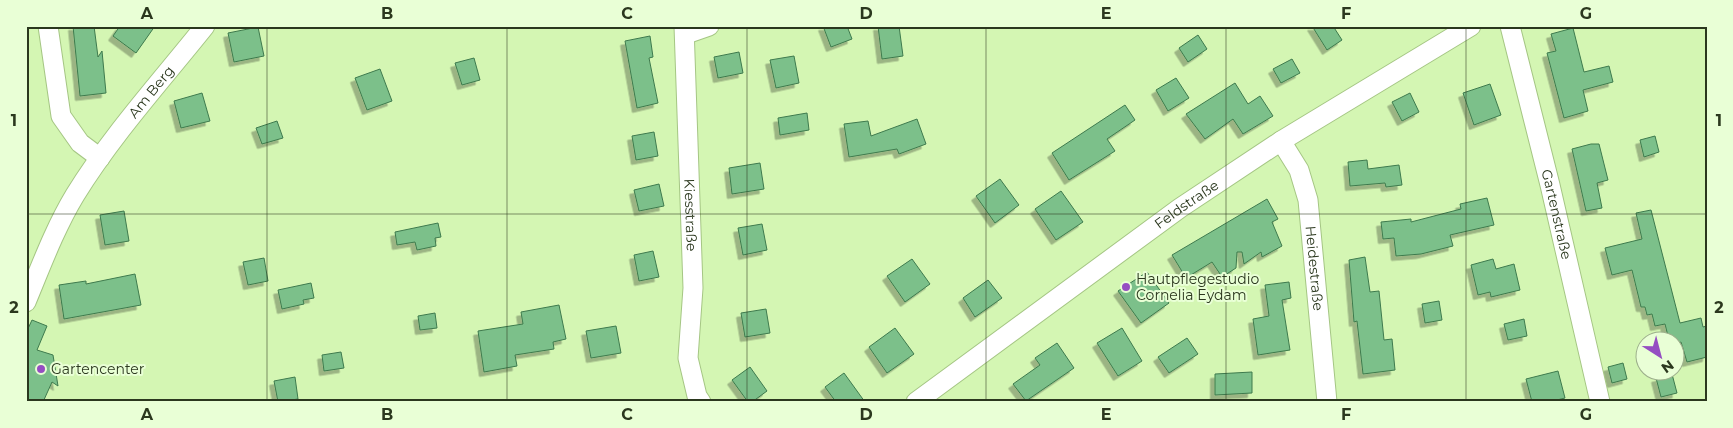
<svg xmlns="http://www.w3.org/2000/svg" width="1733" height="428" viewBox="0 0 1733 428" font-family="Montserrat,sans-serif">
	<defs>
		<filter id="shadow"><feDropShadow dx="-4.5" dy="4.5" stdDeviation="0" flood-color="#0004"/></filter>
	</defs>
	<rect width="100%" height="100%" fill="#d4f6b3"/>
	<!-- building -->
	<path fill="#7cc08a" stroke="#3e7a4d" filter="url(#shadow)" d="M 73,26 L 94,26 L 98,57 L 102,51 L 106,93 L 80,96 Z
		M 120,26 L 155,26 L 136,53 L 113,36 Z
		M 823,26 L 847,26 L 852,39 L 831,47 Z
		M 878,26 L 899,26 L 903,56 L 882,59 Z
		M 1312,26 L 1333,26 L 1342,40 L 1327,50 Z
		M 258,27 L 264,56 L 234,62 L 228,33 Z
		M 1573,28 L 1584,72 L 1609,66 L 1613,82 L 1583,90 L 1588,111 L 1564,118 L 1547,53 L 1556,51 L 1551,34 Z
		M 1198,35 L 1207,49 L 1188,62 L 1179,48 Z
		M 650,36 L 653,57 L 649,58 L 658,103 L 637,108 L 625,41 Z
		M 739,52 L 743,73 L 718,78 L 714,57 Z
		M 794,56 L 799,83 L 776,88 L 770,60 Z
		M 474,58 L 480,80 L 462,85 L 455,63 Z
		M 1292,59 L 1300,73 L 1281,83 L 1273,69 Z
		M 380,69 L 392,101 L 367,110 L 355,78 Z
		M 1176,78 L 1189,98 L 1168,111 L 1156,90 Z
		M 1235,83 L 1248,104 L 1260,96 L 1273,116 L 1243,134 L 1233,119 L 1205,139 L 1186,114 Z
		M 1490,84 L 1501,115 L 1474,125 L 1463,93 Z
		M 202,93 L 210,121 L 181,128 L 174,101 Z
		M 1410,93 L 1419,112 L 1402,121 L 1392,102 Z
		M 1125,105 L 1135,120 L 1107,139 L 1115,151 L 1069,180 L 1052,153 Z
		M 807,113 L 809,130 L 780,135 L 778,118 Z
		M 917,119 L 926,144 L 899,154 L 897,149 L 849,157 L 844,124 L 868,121 L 871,136 Z
		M 277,121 L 283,138 L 262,144 L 256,128 Z
		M 654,132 L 658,156 L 636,160 L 632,136 Z
		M 1655,136 L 1659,152 L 1644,157 L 1640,140 Z
		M 1591,144 L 1599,144 L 1608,180 L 1597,183 L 1602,208 L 1586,211 L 1572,149 Z
		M 1367,160 L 1368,169 L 1399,165 L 1402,185 L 1386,187 L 1385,183 L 1350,186 L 1348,162 Z
		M 760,163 L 764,189 L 732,194 L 729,168 Z
		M 1000,179 L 1019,205 L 995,223 L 976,196 Z
		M 659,184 L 664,206 L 639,211 L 634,190 Z
		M 1061,191 L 1083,222 L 1056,240 L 1035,209 Z
		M 1487,198 L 1494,225 L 1450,235 L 1453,246 L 1421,254 L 1396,256 L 1394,238 L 1383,239 L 1381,222 L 1411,219 L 1411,222 L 1461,209 L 1460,204 Z
		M 1267,199 L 1278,219 L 1272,222 L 1282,246 L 1262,257 L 1261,252 L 1244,264 L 1242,252 L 1237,252 L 1236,268 L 1222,277 L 1212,262 L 1186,278 L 1172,255 Z
		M 1651,210 L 1680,323 L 1701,318 L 1703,327 L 1707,326 L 1707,357 L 1687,362 L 1681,342 L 1676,344 L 1676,340 L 1669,340 L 1665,324 L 1655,326 L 1652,314 L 1647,315 L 1645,307 L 1641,307 L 1632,270 L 1612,275 L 1605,248 L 1642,239 L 1636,213 Z
		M 124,211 L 129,241 L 105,245 L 100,215 Z
		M 438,223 L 441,237 L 435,238 L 436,246 L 417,250 L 415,242 L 397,245 L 395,232 Z
		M 762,224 L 767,250 L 743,255 L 738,228 Z
		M 653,251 L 659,277 L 639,281 L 634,255 Z
		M 1365,257 L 1370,292 L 1379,291 L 1384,340 L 1392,339 L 1395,370 L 1363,374 L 1357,321 L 1354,322 L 1349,260 Z
		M 264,258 L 268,281 L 248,285 L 243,262 Z
		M 912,259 L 930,284 L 905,302 L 887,276 Z
		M 1493,259 L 1496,269 L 1514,264 L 1520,290 L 1491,297 L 1490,292 L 1478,295 L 1471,265 Z
		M 1147,272 L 1169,303 L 1141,323 L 1118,291 Z
		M 135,274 L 141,305 L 64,319 L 59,285 L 86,281 L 86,284 Z
		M 988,280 L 1002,298 L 975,317 L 963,298 Z
		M 1289,282 L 1291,298 L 1282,300 L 1290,350 L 1258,355 L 1253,319 L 1269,316 L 1265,285 Z
		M 311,283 L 314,298 L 303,300 L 304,304 L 282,309 L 278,290 Z
		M 1439,301 L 1442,320 L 1425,323 L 1422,304 Z
		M 559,305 L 566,339 L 553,342 L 554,349 L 515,355 L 517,366 L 484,372 L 478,331 L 523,324 L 521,312 Z
		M 766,309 L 770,333 L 745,337 L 741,313 Z
		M 435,313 L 437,328 L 420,330 L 418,316 Z
		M 1524,319 L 1527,336 L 1508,340 L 1504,324 Z
		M 32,320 L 47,326 L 37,350 L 53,355 L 58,386 L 52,382 L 43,402 L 26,402 L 26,333 Z
		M 616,326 L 621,353 L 591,358 L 586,331 Z
		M 895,328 L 914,354 L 887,373 L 869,347 Z
		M 1122,328 L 1142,361 L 1118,376 L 1097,343 Z
		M 1187,338 L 1198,354 L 1169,373 L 1158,357 Z
		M 1057,343 L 1074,368 L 1026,401 L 1013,384 L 1040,365 L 1035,358 Z
		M 341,352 L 344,368 L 324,371 L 322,355 Z
		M 1623,363 L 1627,379 L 1612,383 L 1608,367 Z
		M 750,367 L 767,391 L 752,402 L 748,402 L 732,380 Z
		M 1558,371 L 1565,398 L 1549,402 L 1532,402 L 1526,379 Z
		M 1252,372 L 1252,393 L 1215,395 L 1215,374 Z
		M 844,373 L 865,402 L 836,402 L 825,387 Z
		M 1672,374 L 1677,393 L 1661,397 L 1656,378 Z
		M 295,377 L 298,399 L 278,402 L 274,381 Z"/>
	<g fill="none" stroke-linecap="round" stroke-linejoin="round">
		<!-- minor casing -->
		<g stroke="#a5c684" stroke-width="21">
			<g id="minor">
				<path d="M 48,26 L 61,116 L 80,143 L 100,158"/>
				<path id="s1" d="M 684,26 L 693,288 L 688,358 L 697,396 L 701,402"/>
				<path id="s2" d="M 1510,26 L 1550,185 L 1600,402"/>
				<path d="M 686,34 L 709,26"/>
				<path id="s3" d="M 1281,141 L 1299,170 L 1308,200 L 1327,402"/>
				<path id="s4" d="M 26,302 C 41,266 55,228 75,195 C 112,135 161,81 205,26"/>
				<path id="s5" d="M 916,402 L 1180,208 L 1281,141 L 1471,26"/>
			</g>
		</g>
		<!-- minor -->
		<use href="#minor" stroke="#fff" stroke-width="19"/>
	</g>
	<!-- grid -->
	<path fill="none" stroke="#2b381e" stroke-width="1" stroke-opacity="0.55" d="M 267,26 L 267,402M 507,26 L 507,402M 747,26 L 747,402M 986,26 L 986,402M 1226,26 L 1226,402M 1466,26 L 1466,402M 26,214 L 1707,214"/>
	<!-- markers -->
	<g fill="#954ec2" stroke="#e9ffd6" stroke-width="2">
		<circle cx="1126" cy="287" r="5"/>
		<circle cx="41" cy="369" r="5"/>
	</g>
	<g text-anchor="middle" stroke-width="4" stroke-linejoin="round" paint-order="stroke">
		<!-- street labels -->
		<g font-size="14" fill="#2b381e" stroke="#e9ffd6">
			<text dy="5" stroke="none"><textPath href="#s4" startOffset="246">Am Berg</textPath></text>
			<text dy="5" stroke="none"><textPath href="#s5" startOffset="335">Feldstraße</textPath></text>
			<text dy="5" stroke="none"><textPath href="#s2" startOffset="194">Gartenstraße</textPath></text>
			<text dy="5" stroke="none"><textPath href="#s1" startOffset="189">Kiesstraße</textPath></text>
			<text dy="5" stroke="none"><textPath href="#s3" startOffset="134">Heidestraße</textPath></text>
		</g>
		<!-- poi labels -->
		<g font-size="14" fill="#2b381e" stroke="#e9ffd6" text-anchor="start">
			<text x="1136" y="284">Hautpflegestudio<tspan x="1136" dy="16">Cornelia Eydam</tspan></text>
			<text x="51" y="374">Gartencenter</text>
		</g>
	</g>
	<!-- border -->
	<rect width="1733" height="428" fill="none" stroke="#e9ffd6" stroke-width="55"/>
	<!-- north arrow -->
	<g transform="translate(1660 356) rotate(144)"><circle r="24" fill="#e9ffd6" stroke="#9daf8c"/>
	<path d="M0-4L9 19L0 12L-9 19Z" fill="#954ec2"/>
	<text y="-8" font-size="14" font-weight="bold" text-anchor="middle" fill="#2b381e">N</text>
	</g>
	<rect x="28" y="28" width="1678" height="372" fill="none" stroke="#2b381e" stroke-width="2"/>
	<g font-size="16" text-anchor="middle" font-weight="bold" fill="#2b381e">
		<text x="147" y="19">A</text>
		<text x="387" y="19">B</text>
		<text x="627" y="19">C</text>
		<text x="866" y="19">D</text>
		<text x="1106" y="19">E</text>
		<text x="1346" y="19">F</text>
		<text x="1586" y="19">G</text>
		<text x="14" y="126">1</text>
		<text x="1719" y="126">1</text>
		<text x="14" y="313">2</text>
		<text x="1719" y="313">2</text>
		<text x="147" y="420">A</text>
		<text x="387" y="420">B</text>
		<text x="627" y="420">C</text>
		<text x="866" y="420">D</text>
		<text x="1106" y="420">E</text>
		<text x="1346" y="420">F</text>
		<text x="1586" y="420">G</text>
	</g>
</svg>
